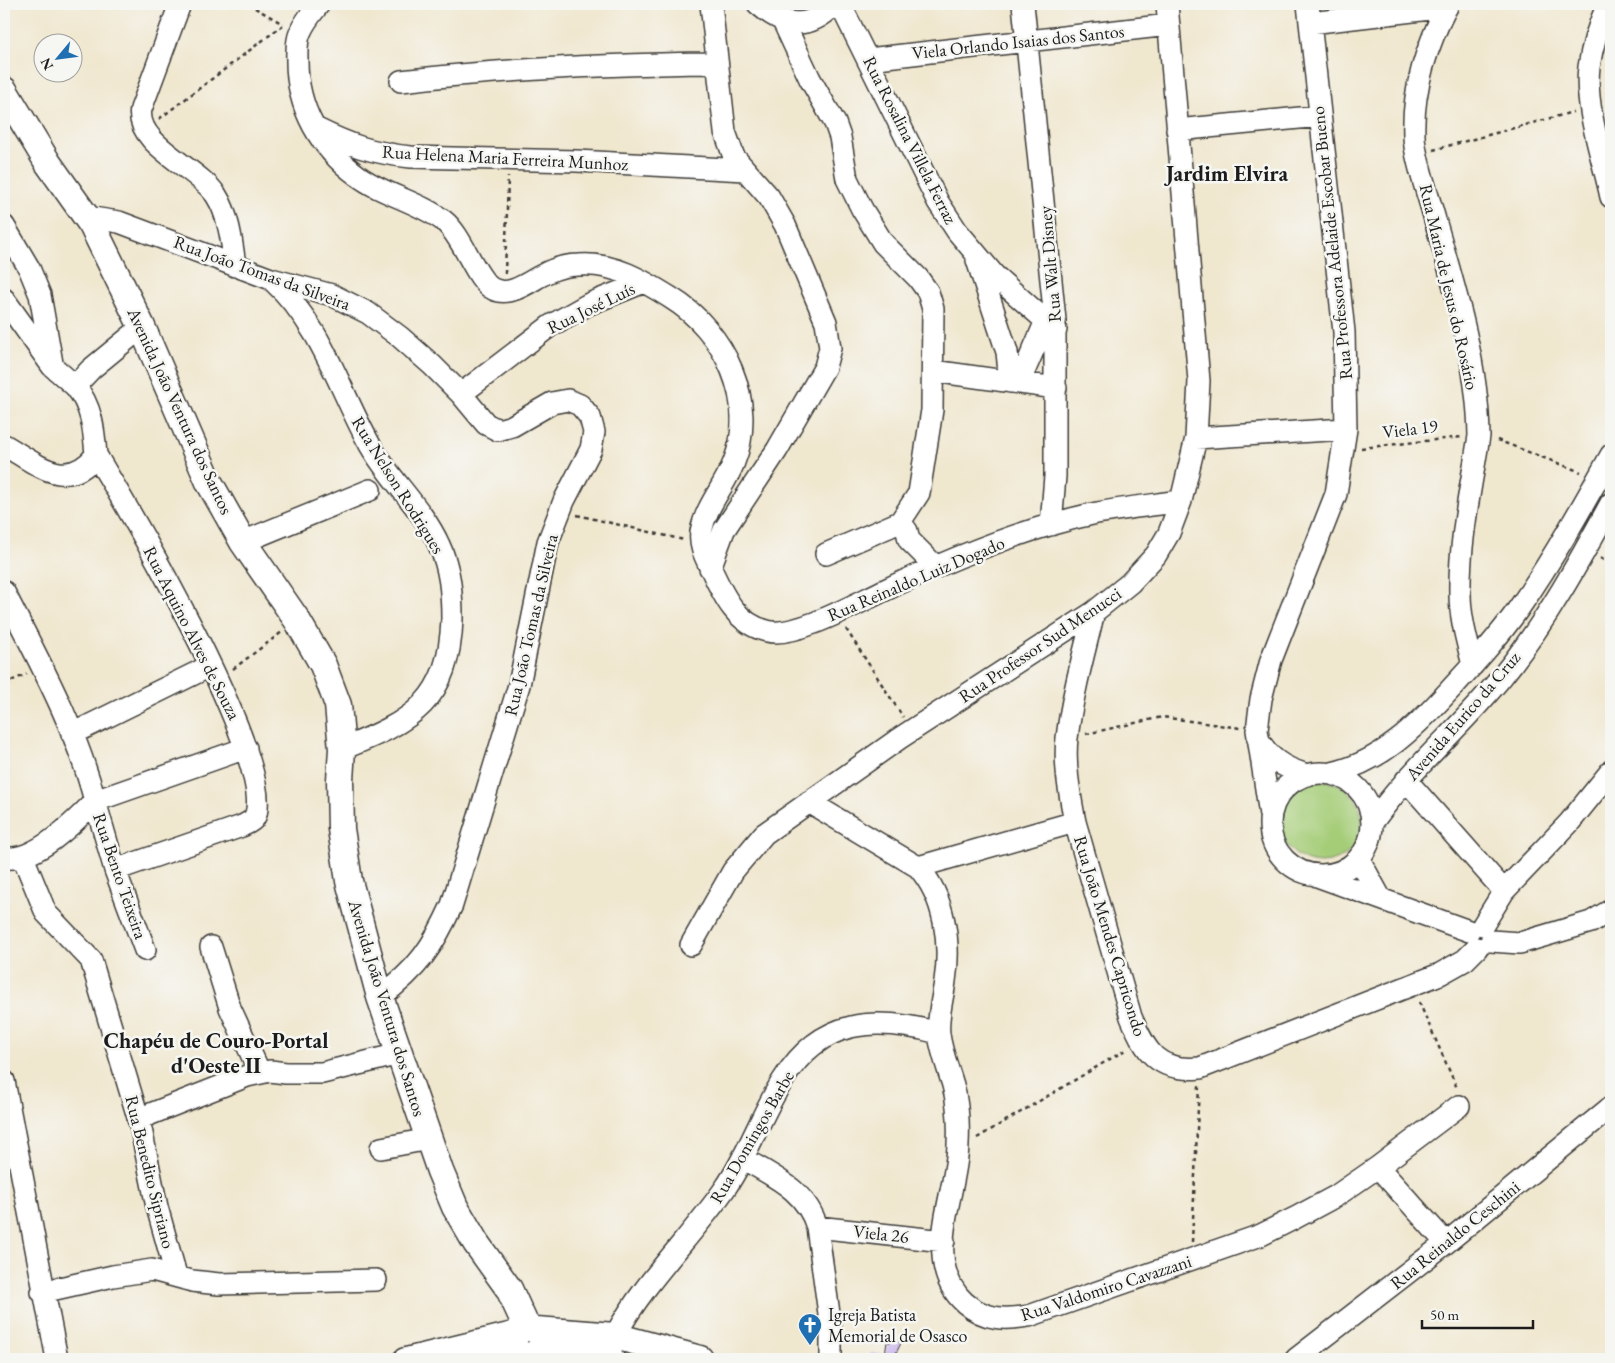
<svg xmlns="http://www.w3.org/2000/svg" width="1615" height="1363" viewBox="0 0 1615 1363" font-family="'EB Garamond',serif">
	<rect width="100%" height="100%" fill="#f6f6f2"/>
	<filter id="ink" filterUnits="userSpaceOnUse"><feTurbulence type="fractalNoise" baseFrequency=".02" numOctaves="2"/><feDisplacementMap in="SourceGraphic" scale="10" xChannelSelector="R" yChannelSelector="G"/><feConvolveMatrix kernelMatrix="1 2 1 2 8 2 1 2 1" color-interpolation-filters="sRGB"/></filter>
	<filter id="wash" filterUnits="userSpaceOnUse"><feTurbulence type="fractalNoise" baseFrequency=".0096" numOctaves="4" result="noise"/><feDisplacementMap in="SourceGraphic" scale="20" xChannelSelector="R" yChannelSelector="G"/><feGaussianBlur stdDeviation="1.12" result="paint"/><feColorMatrix in="noise" values="0 0 0 0 0 0 0 0 0 0 0 0 0 0 0 0 0 1.4 0 .05"/><feComposite in="paint" operator="in"/></filter>
	<g filter="url(#wash)">
		<rect width="100%" height="100%" fill="#f0e7cf"/>
		<!-- green -->
		<path fill="#a5cd78" stroke="#60744a" d="M1280 822a41 41 0 1 1 82 0a41 41 0 1 1-82 0Z"/>
		<g id="blocks">
			<!-- building -->
			<path fill="#bea4eb" d="M 902,1341 L 895,1355 L 902,1359 L 869,1359 L 871,1353 L 885,1355 L 887,1342 Z"/>
		</g>
	</g>
	<g filter="url(#ink)">
		<use href="#blocks" fill-opacity="0" stroke="#3c3a37" stroke-width="1"/>
		<g fill="none" stroke-linecap="round" stroke-linejoin="round">
			<!-- minor casing -->
			<g stroke="#3c3a37" stroke-width="24">
				<path id="minor" d="M 180,4 L 141,109 C 134,144 198,168 216,195 C 229,215 232,243 235,266
					M 319,4 C 312,13 304,22 300,33 C 296,42 297,52 297,61 C 297,108 320,148 357,175 C 383,195 418,201 444,221 C 463,236 476,281 493,289 C 511,298 531,280 546,273 C 556,268 568,265 579,265 C 613,262 644,281 671,298 C 725,331 758,402 734,462 C 725,486 706,505 701,532 C 699,547 706,558 712,571 C 724,597 737,624 767,631 C 794,639 859,602 885,590 C 952,558 1024,528 1097,513 C 1125,508 1153,505 1181,501
					M 758,4 C 784,27 809,31 835,4
					M 840,4 L 938,202 L 957,231 L 994,275 L 1056,330
					M 1023,4 L 1055,320 L 1055,476 L 1051,525
					M 1448,4 C 1428,43 1412,90 1414,135 C 1414,157 1429,197 1435,220 C 1455,289 1478,363 1479,436 C 1471,487 1459,541 1460,593 C 1460,618 1467,641 1473,665
					M 1608,4 C 1599,24 1592,45 1589,67 C 1584,106 1603,159 1611,197
					M 783,21 L 810,79 L 835,123 L 840,137 L 847,179 L 862,209 L 883,243 L 918,278 L 928,292 L 933,309 L 932,410 L 919,493 L 900,522 L 826,554
					M 1310,23 L 1447,7
					M 868,59 L 1169,25
					M 401,81 C 506,69 611,64 717,63
					M 315,128 C 349,145 372,153 411,157 L 577,161 L 745,170
					M 1177,130 L 1320,116
					M 86,217 L 119,222 L 271,279 L 332,295 L 368,313 L 400,337 L 432,365 L 461,394 L 486,424 L 498,430 L 512,426 L 552,403 L 568,400 L 580,405 L 590,417 L 594,432 L 591,449 L 564,501 L 548,542 L 519,685 L 452,905 C 433,947 418,969 380,997
					M 4,226 L 29,268 L 40,295 L 52,363
					M 977,260 L 1007,352 L 1010,382
					M 272,280 C 322,326 338,387 370,445 C 390,480 423,509 439,545 C 450,568 452,593 452,619 C 449,701 413,721 342,749
					M 4,299 L 52,366 L 75,386 L 91,369 L 142,327
					M 933,371 L 1056,388
					M 1019,383 L 1046,321
					M 461,394 L 550,326 L 589,304 L 644,282
					M 1196,438 L 1346,429
					M 4,445 C 36,463 66,493 96,455 C 94,430 92,406 75,386
					M 96,455 C 131,513 273,756 256,814 C 254,821 248,823 242,826 L 115,870
					M 900,522 L 907,531 L 909,540 L 936,567
					M 243,542 L 370,490
					M 710,568 L 724,530 L 777,450 L 825,367 L 830,348 L 826,322 L 785,225 L 769,197 L 734,157 L 725,132 L 711,4
					M 4,592 C 38,659 76,727 95,801 C 74,823 35,862 4,858
					M 1094,612 C 1084,653 1072,696 1067,738 C 1064,766 1070,795 1075,822 L 1131,1017 C 1146,1052 1157,1072 1200,1068 L 1440,974 L 1465,960 L 1477,948
					M 72,734 L 210,666
					M 1258,739 C 1269,758 1282,767 1304,774
					M1270 824a51 51 0 1 1 102 0a51 51 0 1 1-102 0Z
					M 1332,773 C 1381,762 1415,728 1448,692 C 1473,665 1498,638 1519,608 C 1553,559 1582,507 1611,455
					M 1406,780 L 1504,891
					M 809,802 L 918,867 C 945,897 951,943 945,981 C 943,998 937,1016 939,1034 C 941,1051 948,1068 953,1085 C 958,1104 959,1125 958,1145 C 957,1194 920,1263 965,1303 C 985,1320 1005,1320 1029,1316 L 1261,1235 L 1295,1218 L 1336,1196 L 1378,1167 L 1459,1106
					M 1270,815 L 1257,730 L 1261,699 L 1271,660 L 1336,494 L 1346,429 L 1344,332 L 1308,4
					M 1372,823 C 1411,768 1463,726 1504,674 C 1546,622 1579,562 1611,503
					M 23,857 L 46,913 L 91,960 L 140,1124 L 157,1207 L 176,1275
					M 1359,859 L 1381,899
					M 918,867 L 1075,822
					M 1317,876 L 1469,931
					M 1483,925 L 1504,891 L 1569,823 L 1611,771
					M 1491,941 L 1520,943 L 1591,922 L 1611,910
					M 691,945 L 733,871 L 764,834 L 900,738 L 1094,612 L 1130,583 L 1156,555 L 1169,533 L 1181,501 L 1196,438 L 1199,381 L 1167,4
					M 211,947 L 230,1008 L 260,1073
					M 145,950 L 115,870 L 95,801 L 246,748
					M 4,1081 L 57,1359
					M 138,1119 L 247,1076 L 270,1071 L 286,1073 L 322,1073 L 399,1054
					M 381,1148 L 429,1139
					M 744,1159 C 774,1177 806,1190 817,1227 L 831,1328 L 831,1359
					M 1378,1167 L 1446,1243
					M 817,1227 L 944,1241
					M 42,1292 L 113,1276 L 152,1270 L 192,1281 L 219,1284 L 376,1280
					M 615,1336 C 644,1281 691,1238 726,1187 C 749,1153 761,1114 783,1080 C 821,1018 875,1016 939,1033
					M 404,1359 L 519,1331
					M 458,1359 L 524,1355
					M 1296,1359 L 1446,1243 L 1611,1107"/>
			</g>
			<!-- major casing -->
			<g stroke="#3c3a37" stroke-width="29">
				<path id="major" d="M 4,90 L 48,163 L 92,225 L 142,327 L 209,482 L 243,542 L 297,620 L 323,665 L 338,705 L 342,749 L 340,780 L 341,829 L 349,881 L 380,997 L 440,1171 L 455,1207 L 476,1243 L 509,1289 L 527,1328
					M514 1342a14 14 0 1 1 28 0a14 14 0 1 1-28 0Z
					M 536,1330 L 615,1336 L 700,1359
					M 534,1354 L 611,1359"/>
			</g>
			<!-- path -->
			<path stroke="#3c3a37" stroke-width="2.5" stroke-dasharray="4 4" stroke-linecap="butt" d="M 248,4 L 283,24
				M 159,119 L 283,25
				M 1433,150 L 1573,112
				M 505,274 L 508,177
				M 1497,440 L 1581,472
				M 1361,448 L 1462,437
				M 577,515 L 684,540
				M 1600,558 L 1611,564
				M 846,629 L 903,717
				M 233,669 L 282,632
				M 4,684 L 27,674
				M 1086,734 L 1162,717 L 1240,728
				M 1419,1002 L 1457,1088
				M 977,1138 L 1127,1049
				M 1192,1242 L 1199,1085"/>
			<!-- minor -->
			<use href="#minor" stroke="#fff" stroke-width="21"/>
			<!-- major -->
			<use href="#major" stroke="#fff" stroke-width="26"/>
		</g>
	</g>
	<!-- icons -->
	<defs>
		<g id="church-pin" transform="scale(1.25)"><path d="M0 17L-7.5 6A9.5 9.5 0 1 1 7.5 6Z" fill="#1f6fb2" stroke="#f6f6f2"/><path d="M-1.2-6h2.4v3.5h3.3v2.4h-3.3V6h-2.4V-.1h-3.3v-2.4h3.3Z" fill="#fff"/></g>
	</defs>
	<g fill-rule="evenodd">
		<use href="#church-pin" x="810" y="1325"/>
	</g>
	<g text-anchor="middle" stroke-width="5" stroke-linejoin="round" paint-order="stroke">
		<!-- street labels -->
		<g font-size="18" fill="#1c1c1c" stroke="#f6f6f2">
			<text transform="translate(1018 42) rotate(-6)" y="6">Viela Orlando Isaias dos Santos</text>
			<text transform="translate(910 140) rotate(63)" y="6">Rua Rosalina Villela Ferraz</text>
			<text transform="translate(505 158) rotate(3)" y="6">Rua Helena Maria Ferreira Munhoz</text>
			<text transform="translate(1332 243) rotate(-96)" y="6">Rua Professora Adelaide Escobar Bueno</text>
			<text transform="translate(1050 264) rotate(-95)" y="6">Rua Walt Disney</text>
			<text transform="translate(262 273) rotate(20)" y="6">Rua João Tomas da Silveira</text>
			<text transform="translate(1449 287) rotate(77)" y="6">Rua Maria de Jesus do Rosário</text>
			<text transform="translate(591 308) rotate(-26)" y="6">Rua José Luís</text>
			<text transform="translate(180 411) rotate(65)" y="6">Avenida João Ventura dos Santos</text>
			<text transform="translate(1410 429) rotate(-7)" y="6">Viela 19</text>
			<text transform="translate(398 485) rotate(58)" y="6">Rua Nelson Rodrigues</text>
			<text transform="translate(916 579) rotate(-23)" y="6">Rua Reinaldo Luiz Dogado</text>
			<text transform="translate(531 625) rotate(-77)" y="6">Rua João Tomas da Silveira</text>
			<text transform="translate(192 633) rotate(63)" y="6">Rua Aquino Alves de Souza</text>
			<text transform="translate(1040 645) rotate(-34)" y="6">Rua Professor Sud Menucci</text>
			<text transform="translate(1463 716) rotate(-49)" y="6">Avenida Eurico da Cruz</text>
			<text transform="translate(120 876) rotate(71)" y="6">Rua Bento Teixeira</text>
			<text transform="translate(1110 936) rotate(73)" y="6">Rua João Mendes Capricondo</text>
			<text transform="translate(387 1008) rotate(73)" y="6">Avenida João Ventura dos Santos</text>
			<text transform="translate(752 1137) rotate(-60)" y="6">Rua Domingos Barbe</text>
			<text transform="translate(150 1172) rotate(76)" y="6">Rua Benedito Sipriano</text>
			<text transform="translate(881 1234) rotate(6)" y="6">Viela 26</text>
			<text transform="translate(1455 1235) rotate(-39)" y="6">Rua Reinaldo Ceschini</text>
			<text transform="translate(1106 1288) rotate(-18)" y="6">Rua Valdomiro Cavazzani</text>
		</g>
		<!-- poi labels -->
		<g font-size="18" fill="#1c1c1c" stroke="#f6f6f2" text-anchor="start">
			<text x="828" y="1321">Igreja Batista<tspan x="828" dy="21">Memorial de Osasco</tspan></text>
		</g>
		<!-- district labels -->
		<g font-size="22" font-weight="bold" fill="#1c1c1c" stroke="#f6f6f2">
			<text x="1227" y="181">Jardim Elvira</text>
			<text x="216" y="1048">Chapéu de Couro-Portal<tspan x="216" dy="25">d'Oeste II</tspan></text>
		</g>
	</g>
	<!-- margin -->
	<rect width="1615" height="1363" fill="none" stroke="#f6f6f2" stroke-width="20"/>
	<!-- north arrow -->
	<g transform="translate(58 58) rotate(241)"><circle r="24" fill="#f6f6f2" stroke="#9f9f9c"/>
	<path d="M0-4L9 19L0 12L-9 19Z" fill="#1f6fb2"/>
	<text y="-8" font-size="14" font-weight="bold" text-anchor="middle" fill="#1c1c1c">N</text>
	</g>
	<!-- scale -->
	<path d="M1422 1320v8h111v-8" fill="none" stroke="#1c1c1c" stroke-width="2.5"/>
	<text x="1430" y="1320" font-size="15" fill="#1c1c1c" stroke="#f6f6f2" stroke-width="4" paint-order="stroke">50 m</text>
</svg>
